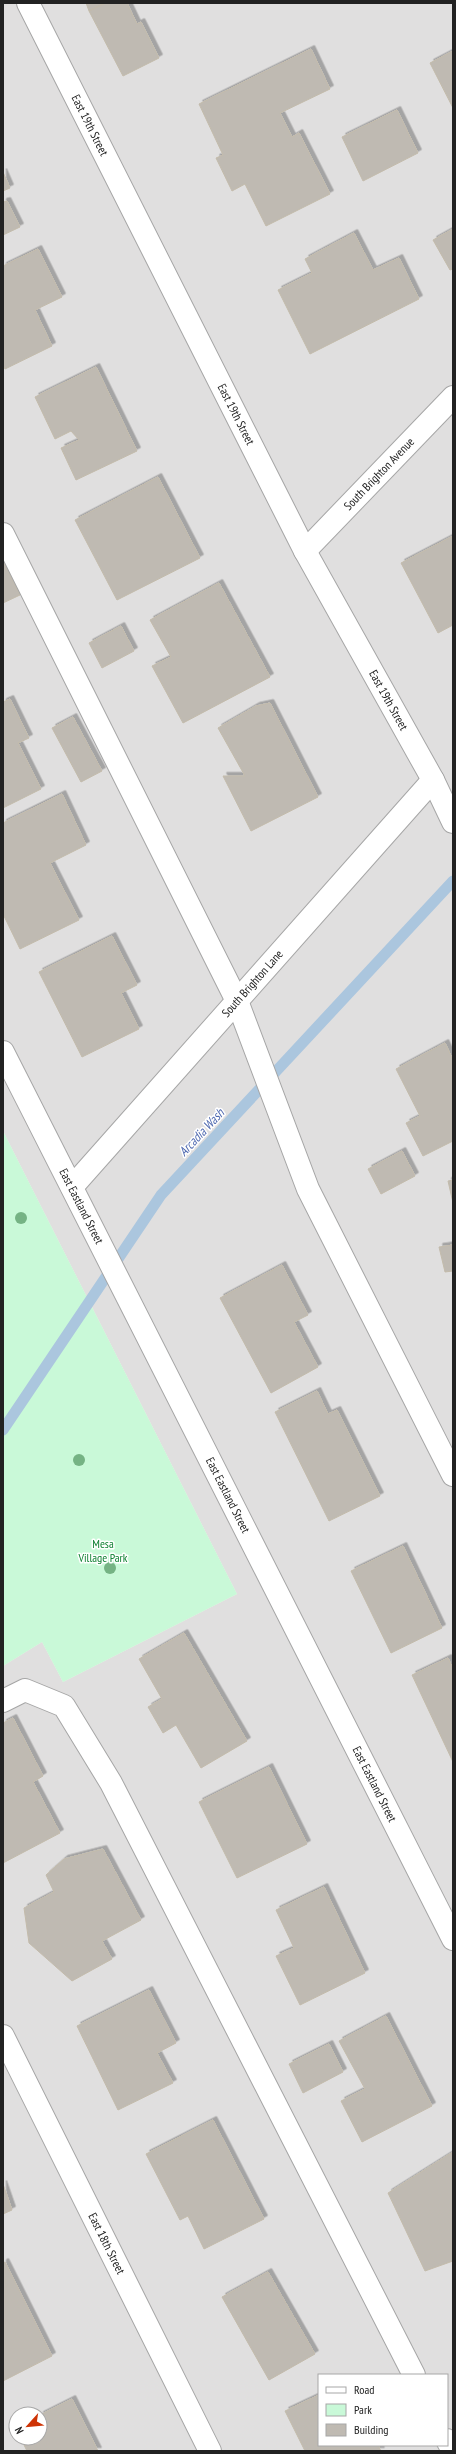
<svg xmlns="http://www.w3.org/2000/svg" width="456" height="2454" viewBox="0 0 456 2454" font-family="'PT Sans Narrow',sans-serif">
	<defs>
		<filter id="shadow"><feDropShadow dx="3.5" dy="-3.5" stdDeviation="0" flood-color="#0004"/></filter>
	</defs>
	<rect width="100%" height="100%" fill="#f2f1e9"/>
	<!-- residential -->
	<path fill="#e0dfdf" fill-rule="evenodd" d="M 3,3 L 453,3 L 453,2451 L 3,2451 L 3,1666 L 42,1642 L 63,1682 L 237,1594 L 3,1131 ZM 319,2375 L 447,2375 L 447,2445 L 319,2445 ZM 16,2414 L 40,2414 L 40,2438 L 16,2438 Z"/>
	<!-- park -->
	<path fill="#c9f9d8" d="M 3,1131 L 237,1594 L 63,1682 L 42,1642 L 3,1666 Z"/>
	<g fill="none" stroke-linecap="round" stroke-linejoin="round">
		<!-- stream -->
		<path stroke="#abc6de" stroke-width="11" d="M 3,1430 L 161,1195 L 453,881"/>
	</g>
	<!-- building -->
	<path fill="#bfbab2" stroke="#c3bbab" filter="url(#shadow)" d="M 86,3 L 105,3 L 89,11 Z
		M 105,3 L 127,3 L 137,24 L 141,22 L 159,58 L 123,76 L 89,11 Z
		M 311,49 L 330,89 L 280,113 L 292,137 L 299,133 L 330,194 L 266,226 L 245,184 L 232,191 L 216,158 L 223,155 L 199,104 Z
		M 453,51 L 453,108 L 430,63 Z
		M 397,110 L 418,153 L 363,181 L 342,137 Z
		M 3,172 L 10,188 L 3,191 Z
		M 7,201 L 20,227 L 3,235 L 3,202 Z
		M 453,229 L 453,269 L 450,270 L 433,240 Z
		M 354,233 L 373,270 L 399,258 L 419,299 L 310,354 L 278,290 L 312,273 L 305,259 Z
		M 38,249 L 62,297 L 35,310 L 52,346 L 5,369 L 3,365 L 3,266 Z
		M 96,367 L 137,451 L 76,480 L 61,448 L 79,440 L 71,431 L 55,439 L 35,397 Z
		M 158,477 L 200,558 L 117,600 L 75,520 Z
		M 453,536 L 453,625 L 438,633 L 401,563 Z
		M 3,561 L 20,595 L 3,603 Z
		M 219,583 L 270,677 L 183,723 L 152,666 L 171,657 L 150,620 Z
		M 121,626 L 134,651 L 102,668 L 89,643 Z
		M 10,699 L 29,738 L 18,743 L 41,789 L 3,808 L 3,702 Z
		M 270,703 L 318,797 L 251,831 L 223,776 L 245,776 L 218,728 L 256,706 Z
		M 73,717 L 102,771 L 81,782 L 52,728 Z
		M 62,794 L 86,845 L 50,863 L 79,920 L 20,949 L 3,914 L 3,823 Z
		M 112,936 L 137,985 L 121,993 L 139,1029 L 82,1057 L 39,972 Z
		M 445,1043 L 453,1060 L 453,1141 L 423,1156 L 406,1123 L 420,1116 L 396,1069 Z
		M 402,1151 L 415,1176 L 381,1194 L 368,1169 Z
		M 453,1180 L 453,1203 L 448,1181 Z
		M 453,1245 L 453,1271 L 445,1272 L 439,1247 Z
		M 282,1265 L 308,1315 L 294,1322 L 318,1367 L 271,1393 L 220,1298 Z
		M 317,1391 L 328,1414 L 337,1410 L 380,1496 L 329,1521 L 275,1412 Z
		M 403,1546 L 442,1628 L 391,1653 L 351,1571 Z
		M 184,1633 L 247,1741 L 201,1768 L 176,1725 L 163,1733 L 148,1707 L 162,1699 L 139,1659 Z
		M 448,1658 L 453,1669 L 453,1762 L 412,1675 Z
		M 13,1718 L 43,1776 L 33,1782 L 60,1833 L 3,1863 L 3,1723 Z
		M 269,1767 L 307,1844 L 237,1878 L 199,1802 Z
		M 103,1849 L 141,1920 L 102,1941 L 112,1959 L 72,1981 L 29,1943 L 24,1908 L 54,1892 L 46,1875 L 64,1859 Z
		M 324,1887 L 365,1973 L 300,2005 L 276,1956 L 294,1948 L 276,1910 Z
		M 149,1990 L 176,2043 L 157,2053 L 173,2083 L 118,2110 L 77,2026 Z
		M 386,2016 L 432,2106 L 362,2142 L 341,2101 L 365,2089 L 339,2041 Z
		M 329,2044 L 343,2072 L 303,2093 L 289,2064 Z
		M 213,2120 L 264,2219 L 204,2249 L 188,2216 L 180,2220 L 146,2154 Z
		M 453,2152 L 453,2261 L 425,2271 L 388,2193 Z
		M 3,2184 L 12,2210 L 3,2214 Z
		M 5,2262 L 52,2356 L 3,2381 L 3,2263 Z
		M 268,2272 L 315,2354 L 269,2380 L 222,2297 Z
		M 319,2395 L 319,2445 L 378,2445 L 381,2451 L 305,2451 L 285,2411 Z
		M 72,2399 L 98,2451 L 27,2451 L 24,2445 L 40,2438 L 40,2415 Z"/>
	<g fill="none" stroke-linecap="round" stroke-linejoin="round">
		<!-- lane casing -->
		<g stroke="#a6a6a6" stroke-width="24">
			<path id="lane" d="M 3,534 L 237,1001 L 308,1189 L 453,1475
				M 3,1701 L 25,1690 L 64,1706 L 111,1783 L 414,2375
				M 447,2440 L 453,2451"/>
		</g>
		<!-- street casing -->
		<g stroke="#a6a6a6" stroke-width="24">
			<g id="street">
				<path id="s1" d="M 28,3 L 305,551 L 433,780 L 453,822"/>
				<path id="s2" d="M 305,551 L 453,397"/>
				<path id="s3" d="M 3,1052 L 453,1939"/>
				<path id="s4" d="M 72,1187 L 433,780"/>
				<path id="s5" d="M 3,2036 L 210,2451"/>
			</g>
		</g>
		<!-- lane -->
		<use href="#lane" stroke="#fff" stroke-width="22"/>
		<!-- street -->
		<use href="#street" stroke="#fff" stroke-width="22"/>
	</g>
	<!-- trees -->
	<g fill="#75b384">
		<circle cx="21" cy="1218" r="6"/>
		<circle cx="79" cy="1460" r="6"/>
		<circle cx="110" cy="1568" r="6"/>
	</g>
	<g text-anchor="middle" stroke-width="3" stroke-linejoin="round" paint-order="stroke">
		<!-- street labels -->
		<g font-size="12" fill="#222" stroke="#fff">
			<text dy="4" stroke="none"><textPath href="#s1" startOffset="137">East 19th Street</textPath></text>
			<text dy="4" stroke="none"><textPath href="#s1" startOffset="461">East 19th Street</textPath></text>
			<text dy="4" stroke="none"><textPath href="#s2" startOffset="107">South Brighton Avenue</textPath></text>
			<text dy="4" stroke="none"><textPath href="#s1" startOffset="785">East 19th Street</textPath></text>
			<text dy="4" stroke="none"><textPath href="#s4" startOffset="272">South Brighton Lane</textPath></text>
			<text dy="4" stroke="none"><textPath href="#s3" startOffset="173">East Eastland Street</textPath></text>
			<text dy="4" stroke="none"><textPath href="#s3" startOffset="497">East Eastland Street</textPath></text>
			<text dy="4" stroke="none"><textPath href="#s3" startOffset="821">East Eastland Street</textPath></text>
			<text dy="4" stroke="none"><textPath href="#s5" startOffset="232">East 18th Street</textPath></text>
		</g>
		<!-- park labels -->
		<g font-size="12" fill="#0f8132" stroke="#fff">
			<text x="103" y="1548">Mesa<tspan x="103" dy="14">Village Park</tspan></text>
		</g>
		<!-- water labels -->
		<g font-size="13" font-style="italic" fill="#4f69b0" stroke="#fff">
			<text transform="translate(201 1132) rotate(-47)" y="5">Arcadia Wash</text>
		</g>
	</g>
	<!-- border -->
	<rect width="456" height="2454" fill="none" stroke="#222222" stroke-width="8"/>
	<!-- legend -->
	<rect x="318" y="2374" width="130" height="72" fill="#ffffff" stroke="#a7a7a7"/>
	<rect x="326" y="2387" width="20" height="6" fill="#ffffff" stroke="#a7a7a7"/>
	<text x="354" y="2394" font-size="12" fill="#222222">Road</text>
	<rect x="326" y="2404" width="20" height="12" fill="#c9f9d8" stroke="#a7a7a7"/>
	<text x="354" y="2414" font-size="12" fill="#222222">Park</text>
	<rect x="326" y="2424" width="20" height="12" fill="#bfbab2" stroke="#a7a7a7"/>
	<text x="354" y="2434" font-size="12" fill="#222222">Building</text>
	<!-- north arrow -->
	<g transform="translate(28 2426) rotate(243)"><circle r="19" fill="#ffffff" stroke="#a7a7a7"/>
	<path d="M0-3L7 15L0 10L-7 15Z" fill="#ce3305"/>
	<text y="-6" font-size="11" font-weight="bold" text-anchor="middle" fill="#222222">N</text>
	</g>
</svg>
